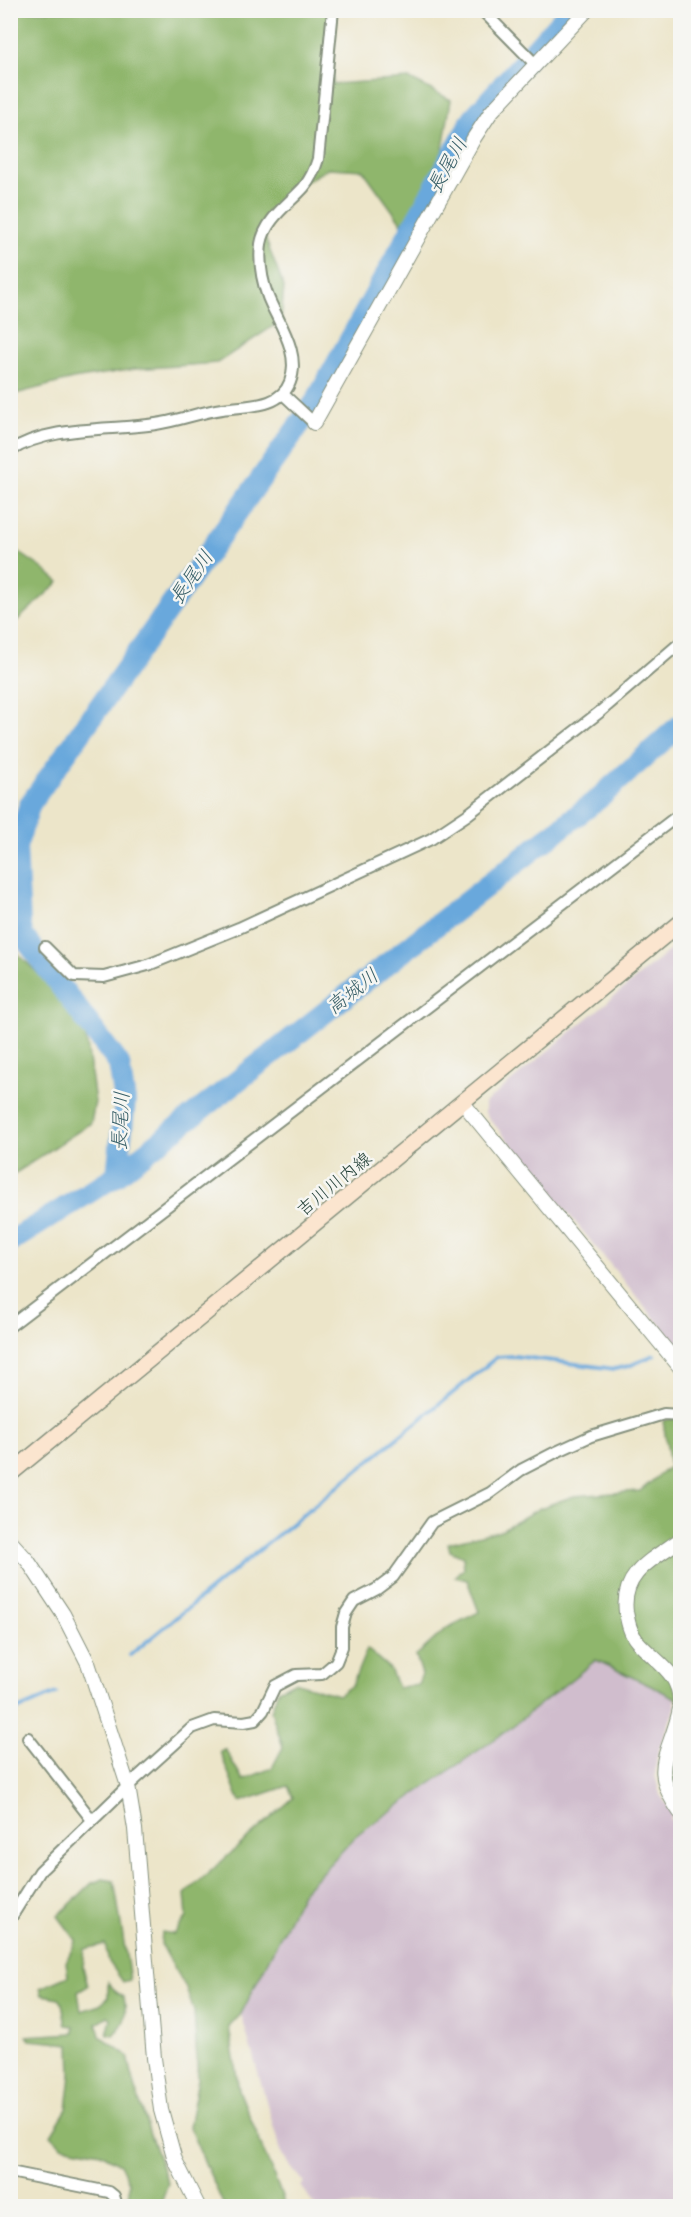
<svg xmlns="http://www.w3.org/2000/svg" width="691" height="2217" viewBox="0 0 691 2217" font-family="Pangolin,'Klee One',sans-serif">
	<rect width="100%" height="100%" fill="#f6f6f2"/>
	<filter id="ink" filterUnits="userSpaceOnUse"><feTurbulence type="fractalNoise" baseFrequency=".0167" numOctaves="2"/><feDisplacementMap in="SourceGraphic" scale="12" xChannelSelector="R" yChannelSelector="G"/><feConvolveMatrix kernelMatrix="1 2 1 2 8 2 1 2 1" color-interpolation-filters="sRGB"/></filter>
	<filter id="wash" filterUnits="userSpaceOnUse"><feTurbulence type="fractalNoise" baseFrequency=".008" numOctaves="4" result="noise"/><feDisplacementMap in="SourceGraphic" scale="24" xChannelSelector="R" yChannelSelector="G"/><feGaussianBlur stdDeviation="1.35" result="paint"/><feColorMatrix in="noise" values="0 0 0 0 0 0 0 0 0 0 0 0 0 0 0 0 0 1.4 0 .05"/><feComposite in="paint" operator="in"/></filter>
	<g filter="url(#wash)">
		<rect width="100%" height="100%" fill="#ece5c9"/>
		<!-- industrial -->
		<path fill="#d0bdcd" d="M 680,942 L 680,1349 L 485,1113 L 485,1103 Z
			M 596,1659 L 674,1697 L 675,1707 L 657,1755 L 655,1775 L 660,1795 L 674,1814 L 670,1818 L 680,1832 L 680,2206 L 316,2206 L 301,2186 L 304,2183 L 289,2165 L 280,2149 L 241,2014 L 272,1951 L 302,1893 L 359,1833 L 505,1732 Z"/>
		<!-- forest -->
		<path fill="#8fb66c" stroke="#577a50" stroke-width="1.5" d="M 11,11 L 331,11 L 333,84 L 410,79 L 451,100 L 439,172 L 402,224 L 363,170 L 329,168 L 282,195 L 265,238 L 284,287 L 281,321 L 217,363 L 135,369 L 73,379 L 11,395 Z
			M 11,547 L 42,568 L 59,582 L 11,626 Z
			M 10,946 L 49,984 L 86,1036 L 95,1102 L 91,1123 L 11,1176 Z
			M 673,1418 L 680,1420 L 680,1702 L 674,1697 L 596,1660 L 505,1732 L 359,1833 L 302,1893 L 241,2014 L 229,2027 L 239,2090 L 286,2206 L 224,2206 L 189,2127 L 198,2080 L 194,2011 L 185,1986 L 161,1944 L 162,1932 L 174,1934 L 187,1917 L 185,1894 L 293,1798 L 288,1786 L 240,1802 L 220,1752 L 225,1749 L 243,1780 L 272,1768 L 283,1747 L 271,1711 L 278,1690 L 294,1682 L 338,1695 L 352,1685 L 367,1649 L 390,1669 L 398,1688 L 418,1684 L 422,1674 L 416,1656 L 447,1628 L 479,1612 L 467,1580 L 455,1577 L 464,1568 L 463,1557 L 450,1551 L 448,1543 L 501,1530 L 540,1508 L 574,1496 L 640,1491 L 670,1466 L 663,1421 Z
			M 680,1735 L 680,1798 C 666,1777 672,1757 680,1735 Z
			M 103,1879 L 114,1881 L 130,1980 L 123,1982 L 109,1962 L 105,1944 L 85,1949 L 83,1967 L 88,1986 L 78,1992 L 81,2011 L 100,2005 L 108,1998 L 108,1982 L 116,1992 L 124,1997 C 127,2014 127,2023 113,2035 L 107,2034 L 111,2020 L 108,2016 L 97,2023 L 100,2036 L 128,2056 C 137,2100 152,2142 168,2183 L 160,2206 L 122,2206 L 129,2194 L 129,2182 L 120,2164 L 101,2153 L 62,2146 L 51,2135 L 67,2109 L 71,2075 L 70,2044 L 30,2040 L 27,2036 L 74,2033 L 74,2026 L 66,2025 L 62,2003 L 59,1998 L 42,1995 L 40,1988 L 68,1976 L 66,1962 L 76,1940 L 58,1916 L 92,1883 Z"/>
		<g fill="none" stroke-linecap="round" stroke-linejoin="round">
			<!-- stream -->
			<path stroke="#69a8dc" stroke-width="4" d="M 130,1655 L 497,1357 L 514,1356 L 615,1369 L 629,1366 L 654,1355
				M 10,1713 L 56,1693"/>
			<!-- river -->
			<path stroke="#69a8dc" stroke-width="22" d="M 117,1175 L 125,1101 L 119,1064 L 23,936 L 20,924 L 16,847 L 30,804 L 316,401 L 473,118 L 570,10
				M 10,1242 L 117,1175 L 598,799 L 680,725"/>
		</g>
	</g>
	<g filter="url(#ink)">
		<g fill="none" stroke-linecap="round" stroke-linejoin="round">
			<!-- minor casing -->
			<g stroke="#86917e" stroke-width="14">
				<path id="minor" d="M 482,10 L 536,65
					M 283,394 L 314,423
					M 10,451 C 49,425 110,431 156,424 C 178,421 200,412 222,409 C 246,405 280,409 290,382 C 301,353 279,324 268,297 C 262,281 259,261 261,244 C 265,219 289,204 304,187 C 311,178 315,169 318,159 L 333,10
					M 45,947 L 74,976 L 104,977 L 148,965 L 239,928 L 431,839 L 467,815 L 601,711 L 680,643
					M 10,1326 L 680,814
					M 28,1738 L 92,1820
					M 10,1919 L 40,1871 L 128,1786 L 192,1728 L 214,1720 L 244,1722 L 255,1720 L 263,1711 L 275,1686 L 296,1675 L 322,1674 L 336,1662 L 342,1647 L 342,1627 L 346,1613 L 354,1601 L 377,1589 L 393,1577 L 432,1522 L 490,1493 L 521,1470 L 554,1453 L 591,1436 L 664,1414 L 680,1415
					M 10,2172 L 109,2192 L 114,2196 L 117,2206"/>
			</g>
			<!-- tertiary casing -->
			<g stroke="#86917e" stroke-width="16">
				<path id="tertiary" d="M 314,423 L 474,138 L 491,112 L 587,10
					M 463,1103 L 680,1367
					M 680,1540 C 653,1559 621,1573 626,1612 C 628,1622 630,1633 637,1641 C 655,1662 680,1672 680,1703
					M 10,1541 L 28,1561 L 63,1614 L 88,1663 L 128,1786 L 135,1829 L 154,2058 L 161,2110 L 175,2160 L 198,2206
					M 680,1709 C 670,1756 648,1766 680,1812"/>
			</g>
			<!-- secondary casing -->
			<g stroke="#86917e" stroke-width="18">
				<path id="secondary" d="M 10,1474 L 680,923"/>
			</g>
			<!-- minor -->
			<use href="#minor" stroke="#fff" stroke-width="10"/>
			<!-- tertiary -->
			<use href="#tertiary" stroke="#fff" stroke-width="14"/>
			<!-- secondary -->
			<use href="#secondary" stroke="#fbe5cf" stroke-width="15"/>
		</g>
	</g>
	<g text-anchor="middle" stroke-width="5" stroke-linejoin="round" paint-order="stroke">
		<!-- street labels -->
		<g font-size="18" fill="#1f3d34" stroke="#f6f6f2">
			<text transform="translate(334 1184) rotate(-39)" y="6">吉川川内線</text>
		</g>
		<!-- water labels -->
		<g font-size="20" font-style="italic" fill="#355d66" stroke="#f6f6f2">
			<text transform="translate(447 165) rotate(-61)" y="7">長尾川</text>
			<text transform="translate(191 577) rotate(-55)" y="7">長尾川</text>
			<text transform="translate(352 991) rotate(-38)" y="7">高城川</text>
			<text transform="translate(120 1121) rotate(-87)" y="7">長尾川</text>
		</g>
	</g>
	<!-- margin -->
	<rect width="691" height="2217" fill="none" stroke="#f6f6f2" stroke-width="36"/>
</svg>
